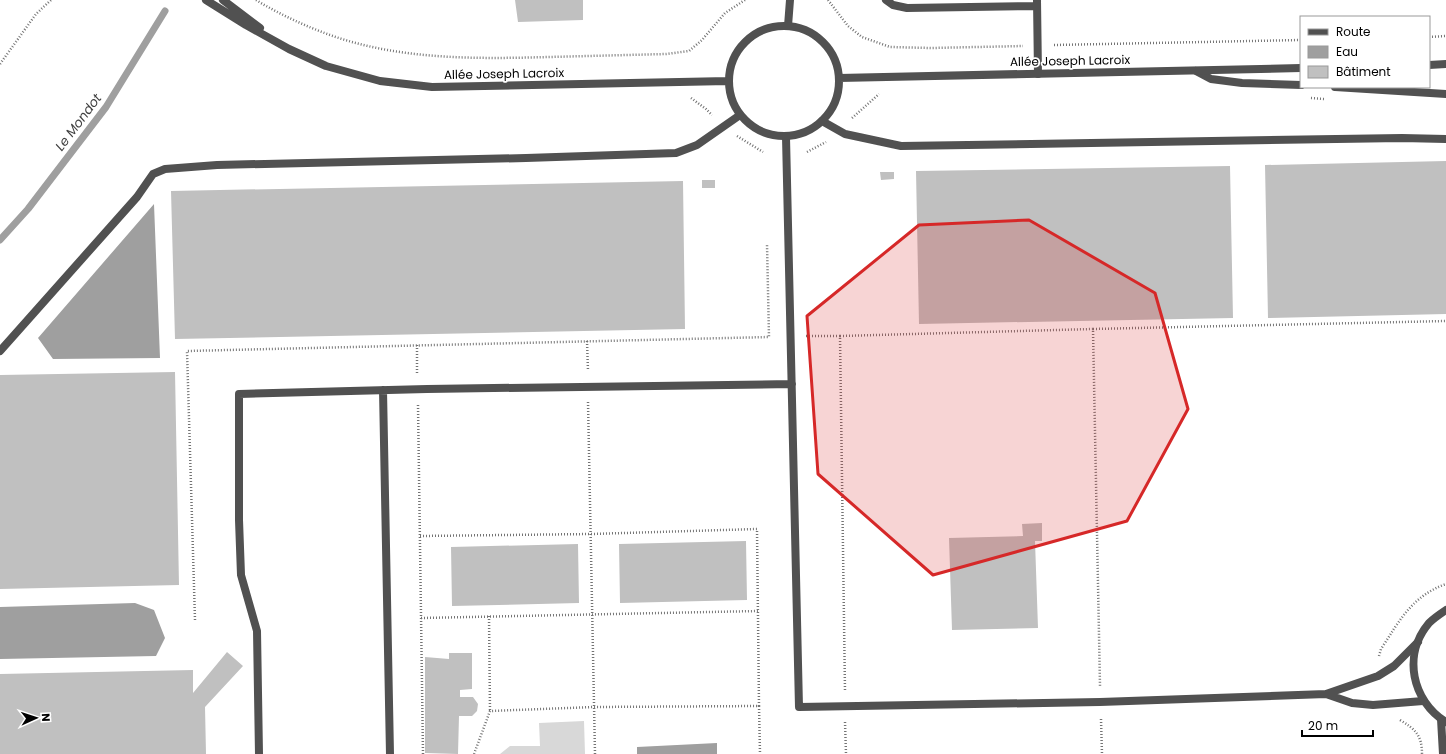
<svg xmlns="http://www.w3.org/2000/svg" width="1446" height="754" viewBox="0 0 1446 754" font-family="Poppins,sans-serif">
	<rect width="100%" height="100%" fill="#fff"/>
	<!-- green -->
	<path fill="#d8d8d8" d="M 584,721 L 585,754 L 500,754 L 510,746 L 540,746 L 539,723 Z"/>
	<!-- water -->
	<path fill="#9f9f9f" d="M 154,204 L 160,358 L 53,359 L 38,338 Z
		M 135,603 L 154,610 L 165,638 L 156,656 L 0,659 L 0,607 Z
		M 717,743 L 717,754 L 637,754 L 637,747 Z"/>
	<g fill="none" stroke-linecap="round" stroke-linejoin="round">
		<!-- stream -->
		<path stroke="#9f9f9f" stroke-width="7" d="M 0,240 L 28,209 L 106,107 L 165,11"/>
	</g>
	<!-- building -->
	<path fill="#c0c0c0" d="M 515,0 L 583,0 L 583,20 L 518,22 Z
		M 1446,161 L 1446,314 L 1268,318 L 1265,165 Z
		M 1230,166 L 1233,318 L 919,324 L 916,171 Z
		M 880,172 L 894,172 L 894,179 L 881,180 Z
		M 702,180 L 715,180 L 715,188 L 702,188 Z
		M 683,181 L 685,329 L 175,339 L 171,191 Z
		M 175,372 L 179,585 L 0,589 L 0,375 Z
		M 1042,523 L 1042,541 L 1035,541 L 1038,628 L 952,630 L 949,538 L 1023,536 L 1022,524 Z
		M 746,541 L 747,600 L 620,603 L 619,544 Z
		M 578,544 L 579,603 L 452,606 L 451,547 Z
		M 227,652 L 243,666 L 205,707 L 206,754 L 0,754 L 0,674 L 193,670 L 193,693 Z
		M 449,653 L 472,653 L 472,689 L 460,690 L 460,697 L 473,697 L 478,704 L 477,711 L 472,716 L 459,716 L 458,754 L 425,753 L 425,657 L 449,659 Z"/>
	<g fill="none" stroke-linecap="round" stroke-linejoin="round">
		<!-- path -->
		<path stroke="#737373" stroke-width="2.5" stroke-dasharray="1 2" stroke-linecap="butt" d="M 256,0 C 279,14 305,26 330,35 C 400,60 476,59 549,57 C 588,56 627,55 666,54 L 689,51 L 702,40 L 725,13 L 745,0
			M 828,0 L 848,26 L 862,37 L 890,47 L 931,48 L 1023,46
			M 1429,37 L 1446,36
			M 1054,45 L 1301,40
			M 0,64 L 36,14 L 51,0
			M 691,98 L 706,109 L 712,115
			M 1311,98 L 1324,99
			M 852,118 L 879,94
			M 737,136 L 763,152
			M 807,152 L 826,142
			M 1093,329 L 1446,321
			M 806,336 L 840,336 L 845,691
			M 840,336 L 1093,329 L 1100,686
			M 587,341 L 588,371
			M 417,345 L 417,374
			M 588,402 L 595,754
			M 418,405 L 423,754
			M 420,536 L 591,534 L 757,529 L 759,706
			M 489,616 L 490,711
			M 421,618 L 758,611
			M 195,620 L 187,351 L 769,337 L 767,244
			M 1379,656 L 1381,649 C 1400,620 1412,596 1446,584
			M 1101,719 L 1102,754
			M 1400,720 C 1415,729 1422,735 1422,754
			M 845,722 L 846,754
			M 474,754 L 490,711 L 594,707 L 759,706 L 760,754"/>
		<!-- service -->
		<path stroke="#515151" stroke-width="8" d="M 886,0 L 893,5 L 907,8 L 1037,6
			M 1037,0 L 1038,74
			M 822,121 L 845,134 L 901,146 L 1402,138 L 1446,139
			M 786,137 L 799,707 L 1100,702 L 1326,694 L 1378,676 L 1394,666 L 1418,642
			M 0,351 L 137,197 L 153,174 L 165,169 L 217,165 L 526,158 L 676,153 L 697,145 L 740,115
			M 383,390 L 390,754
			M 1326,694 L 1352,703 L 1373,705 L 1423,701
			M 259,754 L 257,631 L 241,575 L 239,520 L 239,394 L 427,389 L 792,384"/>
		<!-- minor -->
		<path stroke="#515151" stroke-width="8" d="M 788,26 L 790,0
			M 1196,71 L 1211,79 L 1242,83 L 1301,85
			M 1335,87 L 1446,94"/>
		<!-- tertiary -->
		<path stroke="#515151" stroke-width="8" d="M 206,0 L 246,25 L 289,49 L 326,66 L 380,81 L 432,87 L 728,81
			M 223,0 L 260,28
			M729 81a55 55 0 1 1 110 0a55 55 0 1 1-110 0Z
			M 1429,65 L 1446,64
			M 839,78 L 1301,68
			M 1446,610 C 1440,614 1434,618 1429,623 C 1402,655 1412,701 1446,722
			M 1441,719 L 1443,754"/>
	</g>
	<!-- marked area -->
	<path fill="#d62828" fill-opacity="0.2" stroke="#d62828" stroke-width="3" stroke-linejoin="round" d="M 1029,220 L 1155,293 L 1188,409 L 1127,521 L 933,575 L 818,474 L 807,316 L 919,225 Z"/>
	<g text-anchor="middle" stroke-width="3.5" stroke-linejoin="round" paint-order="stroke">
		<!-- street labels -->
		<g font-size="12" fill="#000" stroke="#fff">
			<text transform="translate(1070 61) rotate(-1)" y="4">Allée Joseph Lacroix</text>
			<text transform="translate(504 74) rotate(-1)" y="4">Allée Joseph Lacroix</text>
		</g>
		<!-- water labels -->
		<g font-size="13" font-style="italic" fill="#404040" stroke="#fff">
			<text transform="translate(78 122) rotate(-53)" y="5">Le Mondot</text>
		</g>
	</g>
	<!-- legend -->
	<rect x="1300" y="16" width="130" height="72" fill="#ffffff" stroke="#999999"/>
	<rect x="1308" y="29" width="20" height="6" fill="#515151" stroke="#999999"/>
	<text x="1336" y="36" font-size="12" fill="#000000">Route</text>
	<rect x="1308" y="46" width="20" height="12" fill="#9f9f9f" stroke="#999999"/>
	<text x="1336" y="56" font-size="12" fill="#000000">Eau</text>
	<rect x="1308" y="66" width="20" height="12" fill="#c0c0c0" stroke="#999999"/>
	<text x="1336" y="76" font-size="12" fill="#000000">Bâtiment</text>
	<!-- north arrow -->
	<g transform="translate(36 718) rotate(87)" stroke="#ffffff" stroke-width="3" paint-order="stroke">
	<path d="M0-3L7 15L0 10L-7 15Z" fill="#000000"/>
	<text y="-6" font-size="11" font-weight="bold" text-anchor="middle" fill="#000000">N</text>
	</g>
	<!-- scale -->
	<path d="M1302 730v6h71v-6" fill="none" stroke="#000000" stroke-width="2"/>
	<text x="1308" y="730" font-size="12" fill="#000000" stroke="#ffffff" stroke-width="3" paint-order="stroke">20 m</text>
</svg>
